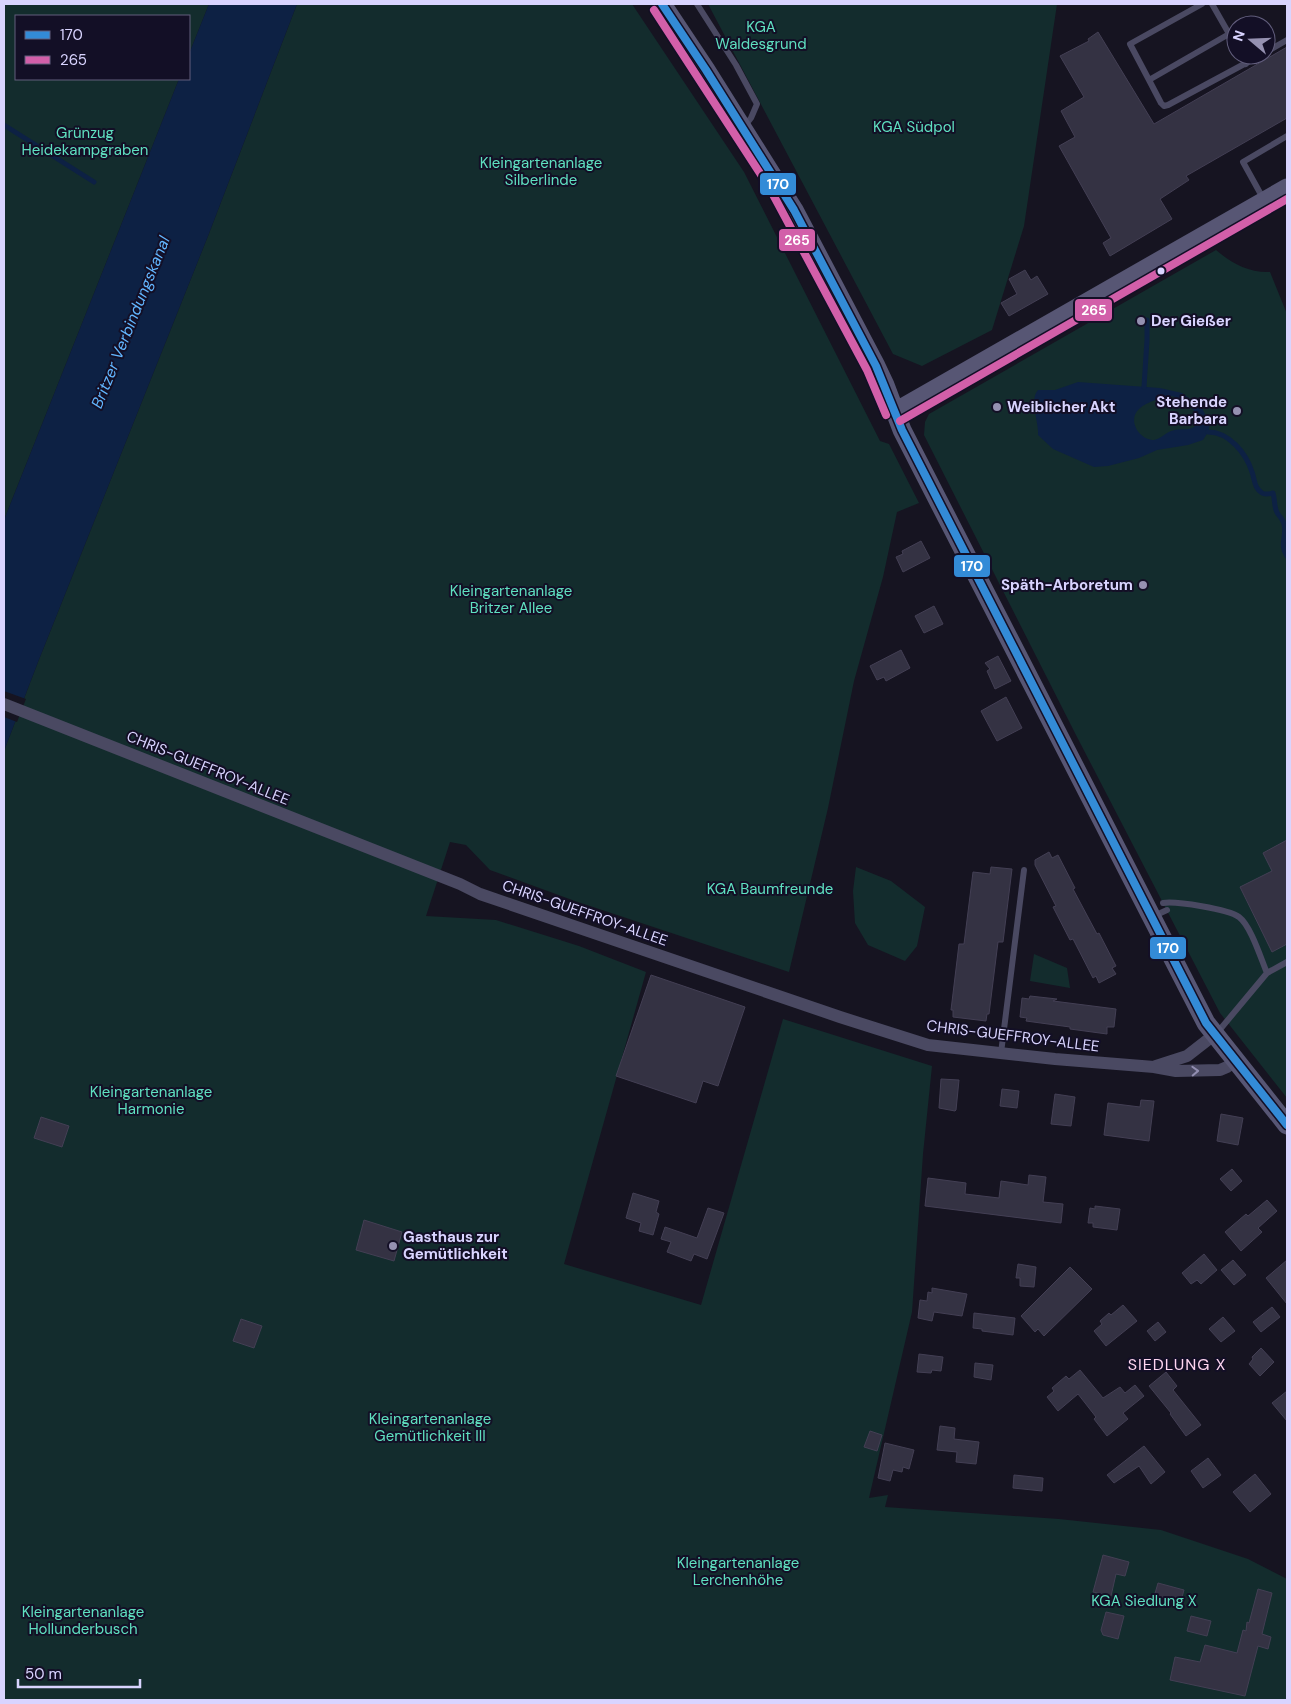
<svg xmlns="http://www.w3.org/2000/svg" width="1291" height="1704" viewBox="0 0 1291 1704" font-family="'DM Sans',sans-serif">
	<rect width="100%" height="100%" fill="#161421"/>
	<!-- green -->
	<path fill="#132c2d" d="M 4,4 L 209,4 L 189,54 L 189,16 L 16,16 L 16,79 L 179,79 L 4,520 Z
		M 297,4 L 632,4 L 744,172 L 880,441 L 889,444 L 919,503 L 897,512 L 883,577 L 854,681 L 828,808 L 789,972 L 575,901 L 490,870 L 466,845 L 450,842 L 426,916 L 496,920 L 579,946 L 646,972 L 564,1264 L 701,1305 L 783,1019 L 932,1066 L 923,1154 L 912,1312 L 869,1498 L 888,1495 L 885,1507 L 1059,1519 L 1161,1530 L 1248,1559 L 1287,1579 L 1287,1700 L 4,1700 L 4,751 L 38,662 L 208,236 Z
		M 708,4 L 1057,4 L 1024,226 L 992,330 L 922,366 L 893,354 Z
		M 1216,250 C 1231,263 1249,273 1270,272 L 1287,314 L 1287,1098 L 1220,1013 L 1076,735 L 924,435 L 925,422 L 929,414 Z
		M 856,867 L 891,881 L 925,907 L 917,946 L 905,961 L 868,945 L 855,923 L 853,891 Z
		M 1034,954 L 1067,968 L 1070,988 L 1030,981 Z"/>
	<!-- water -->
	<path fill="#0d2144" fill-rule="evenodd" d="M 209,4 L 297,4 L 208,236 L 38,662 L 4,751 L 4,520 L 179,79 L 189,79 L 189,54 Z
		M 1078,382 L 1160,388 L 1182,393 L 1200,406 L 1203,410 L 1210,424 L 1208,432 L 1203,440 L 1188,445 L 1157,450 L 1139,458 L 1108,466 L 1094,467 L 1053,449 L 1038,435 C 1039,422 1029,399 1038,390 L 1055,390 ZM 1172,396 C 1183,400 1198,410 1199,422 C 1192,432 1185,428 1175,430 C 1167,431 1161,439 1154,440 C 1139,440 1127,420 1139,409 C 1147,401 1162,398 1172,396 Z"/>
	<!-- pier -->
	<path fill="#161421" d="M 4,691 L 26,699 L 17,722 L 4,717 Z"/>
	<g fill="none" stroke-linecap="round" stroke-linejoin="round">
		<!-- stream -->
		<path stroke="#0d2144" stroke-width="5" d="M 4,125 L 94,182
			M 1144,387 L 1147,340 L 1147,320
			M 1208,432 C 1229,432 1246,453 1252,472 C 1255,480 1254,488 1262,493 C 1265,495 1269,494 1273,493 C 1275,499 1274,504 1276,510 C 1277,515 1283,518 1284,524 C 1287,536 1279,545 1287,556"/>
	</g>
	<!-- building -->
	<path fill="#343243" stroke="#433f54" d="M 1098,32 L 1154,124 L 1287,47 L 1287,118 L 1186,176 L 1189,180 L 1160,199 L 1172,219 L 1110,256 L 1103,243 L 1111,238 L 1059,146 L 1075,137 L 1061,111 L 1084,97 L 1060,56 L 1089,41 L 1088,39 Z
		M 1025,270 L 1031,280 L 1037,276 L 1048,294 L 1009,316 L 1001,303 L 1017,294 L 1009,279 Z
		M 921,541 L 930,558 L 903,572 L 896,557 L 903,554 L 902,551 Z
		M 934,606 L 943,624 L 924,633 L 915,616 Z
		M 901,650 L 910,668 L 886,681 L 884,677 L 877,680 L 870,666 Z
		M 998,656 L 1011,681 L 995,689 L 987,671 L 990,669 L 985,663 Z
		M 1006,697 L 1022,728 L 997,741 L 981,711 Z
		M 1287,840 L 1287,944 L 1272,952 L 1240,887 L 1272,871 L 1263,853 Z
		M 1049,852 L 1052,858 L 1058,855 L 1075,888 L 1073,889 L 1097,934 L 1099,933 L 1116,966 L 1112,968 L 1116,974 L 1099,983 L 1096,976 L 1093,978 L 1073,939 L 1070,940 L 1053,907 L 1056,906 L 1035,865 L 1035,860 Z
		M 991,867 L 1012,869 L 1003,942 L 998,942 L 989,1014 L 987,1014 L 986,1021 L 953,1017 L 953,1010 L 951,1010 L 959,944 L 964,944 L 973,872 L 990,874 Z
		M 651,975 L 745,1007 L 718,1086 L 703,1081 L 696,1103 L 616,1076 Z
		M 1030,996 L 1057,999 L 1053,1001 L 1116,1009 L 1114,1027 L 1107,1027 L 1107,1034 L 1070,1029 L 1070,1027 L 1026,1021 L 1027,1018 L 1020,1017 L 1022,998 L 1029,999 Z
		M 941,1079 L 959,1080 L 956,1110 L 955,1111 L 939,1108 Z
		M 1002,1089 L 1019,1091 L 1017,1108 L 1000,1106 Z
		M 1055,1094 L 1075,1097 L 1071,1126 L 1051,1124 Z
		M 1141,1100 L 1154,1101 L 1149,1141 L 1104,1135 L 1108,1103 L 1140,1107 Z
		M 1221,1114 L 1243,1118 L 1238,1145 L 1217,1141 Z
		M 41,1117 L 69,1126 L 62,1147 L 34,1138 Z
		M 1232,1169 L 1242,1181 L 1231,1191 L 1220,1179 Z
		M 1029,1175 L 1046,1177 L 1043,1202 L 1063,1204 L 1061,1223 L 925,1206 L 928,1178 L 966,1183 L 965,1194 L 999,1198 L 1001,1181 L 1028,1185 Z
		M 633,1193 L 659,1201 L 656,1212 L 659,1214 L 653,1235 L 639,1231 L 641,1223 L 626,1218 Z
		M 1267,1200 L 1277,1211 L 1258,1228 L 1262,1232 L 1241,1251 L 1225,1232 L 1246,1214 L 1248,1216 Z
		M 1095,1206 L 1120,1209 L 1117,1230 L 1093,1227 L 1093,1223 L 1088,1223 L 1090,1208 L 1095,1209 Z
		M 708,1208 L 724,1213 L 707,1259 L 694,1254 L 691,1261 L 667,1252 L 671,1242 L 661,1239 L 665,1227 L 697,1238 Z
		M 364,1220 L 402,1232 L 394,1261 L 356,1250 Z
		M 1204,1254 L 1217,1270 L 1201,1284 L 1197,1280 L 1191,1284 L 1182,1273 Z
		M 1233,1260 L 1246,1275 L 1234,1285 L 1221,1270 Z
		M 1287,1260 L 1287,1304 L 1266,1278 Z
		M 1018,1264 L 1036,1267 L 1034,1287 L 1020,1286 L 1020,1278 L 1016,1278 Z
		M 1070,1267 L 1092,1289 L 1044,1336 L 1038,1329 L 1035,1332 L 1021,1316 Z
		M 932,1288 L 967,1294 L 962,1316 L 934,1312 L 932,1321 L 918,1318 L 920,1300 L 927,1301 L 928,1292 L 932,1293 Z
		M 1123,1305 L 1137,1321 L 1106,1346 L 1094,1331 L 1102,1324 L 1100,1321 L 1109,1313 L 1111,1315 Z
		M 1272,1307 L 1280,1317 L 1261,1332 L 1253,1322 Z
		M 974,1313 L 1015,1318 L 1013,1335 L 982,1331 L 982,1329 L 973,1328 Z
		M 1223,1317 L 1235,1331 L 1221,1342 L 1209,1329 Z
		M 241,1319 L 262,1326 L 254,1348 L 233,1341 Z
		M 1158,1322 L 1166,1332 L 1155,1341 L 1147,1331 Z
		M 1261,1348 L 1274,1362 L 1260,1376 L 1249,1364 L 1253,1359 L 1252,1357 Z
		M 919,1354 L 943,1357 L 941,1371 L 932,1370 L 931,1373 L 917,1372 Z
		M 975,1363 L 993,1365 L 991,1380 L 974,1377 Z
		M 1080,1370 L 1103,1398 L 1120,1387 L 1125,1393 L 1135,1385 L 1144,1396 L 1123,1413 L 1128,1419 L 1107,1436 L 1094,1419 L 1096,1417 L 1078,1394 L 1058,1411 L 1047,1397 L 1054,1391 L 1052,1388 L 1066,1376 L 1069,1379 Z
		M 1166,1372 L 1177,1386 L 1173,1390 L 1201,1425 L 1186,1436 L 1170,1414 L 1171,1413 L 1149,1386 Z
		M 1287,1391 L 1287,1421 L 1272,1403 Z
		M 940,1426 L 955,1428 L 954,1439 L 979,1442 L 976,1464 L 956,1462 L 957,1452 L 937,1450 Z
		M 870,1431 L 882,1435 L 877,1451 L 864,1447 Z
		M 885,1443 L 914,1450 L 909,1469 L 903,1467 L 902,1472 L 893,1470 L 890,1481 L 878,1478 Z
		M 1144,1446 L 1165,1472 L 1151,1484 L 1139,1466 L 1114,1483 L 1107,1475 Z
		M 1208,1458 L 1221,1475 L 1203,1488 L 1191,1471 Z
		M 1255,1474 L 1271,1494 L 1250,1512 L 1233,1492 Z
		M 1014,1475 L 1043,1478 L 1042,1491 L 1013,1488 Z
		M 1103,1555 L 1129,1562 L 1125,1576 L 1116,1574 L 1111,1596 L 1093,1592 Z
		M 1158,1583 L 1184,1590 L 1180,1604 L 1154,1597 Z
		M 1258,1589 L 1272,1593 L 1262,1634 L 1271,1637 L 1268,1649 L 1258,1646 L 1245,1696 L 1170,1680 L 1175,1657 L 1200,1662 L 1205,1645 L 1237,1653 L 1243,1630 L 1246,1631 L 1247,1622 L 1249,1623 Z
		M 1106,1612 L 1124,1616 L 1118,1639 L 1103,1635 L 1101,1630 Z
		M 1191,1616 L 1211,1621 L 1207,1636 L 1187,1631 Z"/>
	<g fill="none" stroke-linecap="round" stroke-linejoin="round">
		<!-- lane -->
		<path stroke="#4a4962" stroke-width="6" d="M 697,4 L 736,65 L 757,104 L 751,118 L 744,127
			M 1202,4 L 1130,44 L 1149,80 L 1229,34
			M 1212,4 L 1236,46
			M 1266,52 L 1287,40
			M 1241,55 L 1246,64
			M 1149,80 L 1161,103 L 1164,106 L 1168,105 L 1261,55
			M 1264,200 L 1243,162 L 1287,136
			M 1163,903 C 1176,901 1228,909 1239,917 C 1251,926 1261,959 1267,973
			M 1154,916 L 1167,910
			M 1217,1033 L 1267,973 L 1287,962
			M 1001,1053 L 1024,870"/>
		<!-- street -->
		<path stroke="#4a4962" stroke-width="12" d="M 4,704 L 460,884 L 480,894 L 840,1017 L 928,1045 L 1055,1059 L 1154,1067 L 1176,1071 L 1220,1070 L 1227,1067 L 1235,1061
			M 1156,1066 L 1187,1056 L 1214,1035"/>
		<!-- secondary -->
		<path stroke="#575674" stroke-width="19" d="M 662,4 L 706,70 L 794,210 L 876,366 L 885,385 L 902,430 L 1206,1023 L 1287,1125
			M 895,412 L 1287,188"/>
		<!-- bus-1 casing -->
		<g stroke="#130f26" stroke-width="11">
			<path id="bus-1" d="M 662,4 L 706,70 L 794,210 L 876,366 L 902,430 L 1206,1023 L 1287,1125"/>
		</g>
		<!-- bus-2 casing -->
		<g stroke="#130f26" stroke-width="11">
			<path id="bus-2" d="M 654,10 L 769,187 L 867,370 L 886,415
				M 900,421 L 1287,199"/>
		</g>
		<!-- bus-1 -->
		<use href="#bus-1" stroke="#338bd7" stroke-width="8"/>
		<!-- bus-2 -->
		<use href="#bus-2" stroke="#d25fa9" stroke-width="8"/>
	</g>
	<!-- one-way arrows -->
	<defs><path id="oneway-chevron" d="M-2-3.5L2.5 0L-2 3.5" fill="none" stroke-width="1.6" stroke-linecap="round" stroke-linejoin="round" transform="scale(1.25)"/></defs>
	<use stroke="#928eb0" href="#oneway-chevron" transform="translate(1195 1071) rotate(-2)"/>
	<!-- markers -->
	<circle fill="#d9d4ff" stroke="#130f26" stroke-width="2" cx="1161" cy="271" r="4.5"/>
	<g fill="#9591b1" stroke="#130f26" stroke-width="2">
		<circle cx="1141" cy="321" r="5"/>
		<circle cx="997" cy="407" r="5"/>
		<circle cx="1237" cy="411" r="5"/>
		<circle cx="1143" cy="585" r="5"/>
		<circle cx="393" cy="1246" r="5"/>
	</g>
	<g text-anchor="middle" stroke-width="4" stroke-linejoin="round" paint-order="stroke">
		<!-- park labels -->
		<g font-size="15" fill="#5fe0c0" stroke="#130f26">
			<text x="761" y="32">KGA<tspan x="761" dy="17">Waldesgrund</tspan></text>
			<text x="914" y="132">KGA Südpol</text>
			<text x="85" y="138">Grünzug<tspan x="85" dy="17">Heidekampgraben</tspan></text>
			<text x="541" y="168">Kleingartenanlage<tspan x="541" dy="17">Silberlinde</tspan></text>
			<text x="511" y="596">Kleingartenanlage<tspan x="511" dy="17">Britzer Allee</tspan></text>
			<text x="770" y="894">KGA Baumfreunde</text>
			<text x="151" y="1097">Kleingartenanlage<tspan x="151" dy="17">Harmonie</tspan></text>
			<text x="430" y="1424">Kleingartenanlage<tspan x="430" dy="17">Gemütlichkeit III</tspan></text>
			<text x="738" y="1568">Kleingartenanlage<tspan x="738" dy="17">Lerchenhöhe</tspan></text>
			<text x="1144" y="1606">KGA Siedlung X</text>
			<text x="83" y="1617">Kleingartenanlage<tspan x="83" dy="17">Hollunderbusch</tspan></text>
		</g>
		<!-- poi labels -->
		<g font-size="15" font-weight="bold" fill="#d9d4ff" stroke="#130f26" text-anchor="start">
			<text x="1151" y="326">Der Gießer</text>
			<text x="1227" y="407" text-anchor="end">Stehende<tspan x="1227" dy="17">Barbara</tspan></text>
			<text x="1007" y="412">Weiblicher Akt</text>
			<text x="1133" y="590" text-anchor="end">Späth-Arboretum</text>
			<text x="403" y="1242">Gasthaus zur<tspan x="403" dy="17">Gemütlichkeit</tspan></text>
		</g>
		<!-- street labels -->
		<g font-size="15" fill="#d9d4ff" stroke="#130f26">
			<text transform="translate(208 768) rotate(22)" y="5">CHRIS-GUEFFROY-ALLEE</text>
			<text transform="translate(585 913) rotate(19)" y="5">CHRIS-GUEFFROY-ALLEE</text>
			<text transform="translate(1013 1036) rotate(7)" y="5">CHRIS-GUEFFROY-ALLEE</text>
		</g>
		<!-- water labels -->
		<g font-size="16" font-style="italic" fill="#62b6ff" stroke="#130f26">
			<text transform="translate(130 322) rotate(-68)" y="6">Britzer Verbindungskanal</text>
		</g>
		<!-- neighbourhood labels -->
		<g font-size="16" letter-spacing="1" fill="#ffd6f0" stroke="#130f26">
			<text x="1177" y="1370">SIEDLUNG X</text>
		</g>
	</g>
	<g stroke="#130f26" stroke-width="2">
		<rect x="759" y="172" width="38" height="24" rx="5" fill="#338bd7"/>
		<rect x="778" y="228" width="38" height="24" rx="5" fill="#d25fa9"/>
		<rect x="1074" y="298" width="39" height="24" rx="5" fill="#d25fa9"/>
		<rect x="953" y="554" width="38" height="24" rx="5" fill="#338bd7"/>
		<rect x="1149" y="936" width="38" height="24" rx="5" fill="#338bd7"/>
	</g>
	<g font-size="14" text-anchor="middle" font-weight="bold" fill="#fff">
		<text x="778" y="189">170</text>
		<text x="797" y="245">265</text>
		<text x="1094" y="315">265</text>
		<text x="972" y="571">170</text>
		<text x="1168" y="953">170</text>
	</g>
	<!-- border -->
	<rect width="1291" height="1704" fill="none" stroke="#d9d4ff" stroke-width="10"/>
	<!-- legend -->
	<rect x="15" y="15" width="175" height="65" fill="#130f26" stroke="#625e7d"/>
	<rect x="25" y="31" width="25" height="8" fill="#338bd7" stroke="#625e7d"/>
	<text x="60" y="40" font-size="15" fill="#d9d4ff">170</text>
	<rect x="25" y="56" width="25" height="8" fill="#d25fa9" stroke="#625e7d"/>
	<text x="60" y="65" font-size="15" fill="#d9d4ff">265</text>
	<!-- north arrow -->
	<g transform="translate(1251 40) rotate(289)"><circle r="24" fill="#130f26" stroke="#625e7d"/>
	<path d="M0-4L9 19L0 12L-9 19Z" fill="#9591b1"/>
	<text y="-8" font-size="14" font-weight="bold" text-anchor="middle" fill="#d9d4ff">N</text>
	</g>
	<!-- scale -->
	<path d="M18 1679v8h122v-8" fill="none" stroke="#d9d4ff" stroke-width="2.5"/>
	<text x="25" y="1679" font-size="15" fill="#d9d4ff" stroke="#130f26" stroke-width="4" paint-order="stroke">50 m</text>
</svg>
